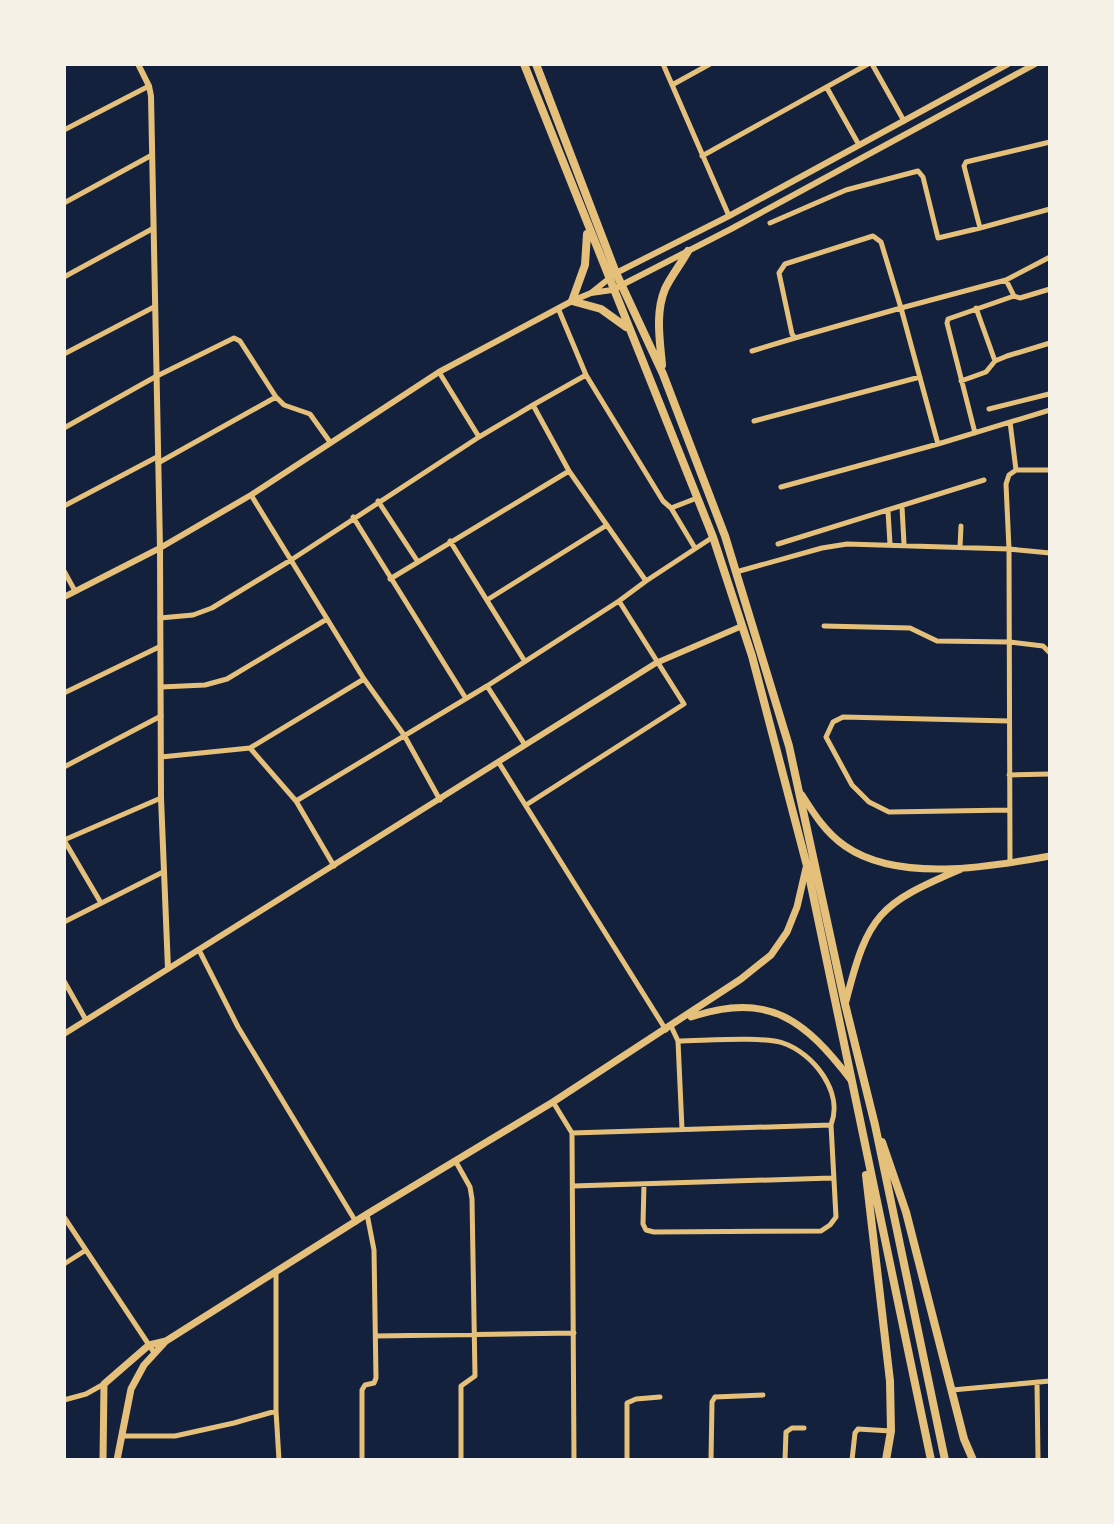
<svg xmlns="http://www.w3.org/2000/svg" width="1114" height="1524" viewBox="0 0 1114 1524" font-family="'IBM Plex Serif',serif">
	<rect width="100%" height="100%" fill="#14213d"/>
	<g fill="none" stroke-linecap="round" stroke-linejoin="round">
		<!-- minor -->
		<path stroke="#e5c07b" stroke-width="5" d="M 663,64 L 729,216
			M 872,64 L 904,121
			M 672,85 L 710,64
			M 827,88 L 859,145
			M 64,130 L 149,86
			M 1050,142 L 966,162 L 964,166 L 980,228 L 1050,209
			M 702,156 L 868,64
			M 64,203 L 152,155
			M 770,223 L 846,190 L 918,171 L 923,177 L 938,238 L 980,228
			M 873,236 L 881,242 L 901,308 L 795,338 L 792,334 L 779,273 L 785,264 Z
			M 1050,257 L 1006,280 L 901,308 L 938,444 L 1050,410
			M 64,277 L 152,229
			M 1006,280 L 1014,296 L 1020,298 L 1050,289
			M 558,308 L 586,375
			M 976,308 L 995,361
			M 752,351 L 795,338
			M 64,354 L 154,307
			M 961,381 L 986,372 L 995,361 L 1007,356 L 1050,343
			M 533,405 L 586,375 L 663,501 L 671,508 L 697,498
			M 989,409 L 1049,394
			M 754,421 L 920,377
			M 1010,422 L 1016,470 L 1050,470
			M 64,428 L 155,377 L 234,338 L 240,341 L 276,397 L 284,405 L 310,414 L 330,442
			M 975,433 L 947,323 L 948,319 L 1014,296
			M 158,463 L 276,397
			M 569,471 L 646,581
			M 781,487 L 938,444
			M 251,495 L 364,679 L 404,735 L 440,800
			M 378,501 L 418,562
			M 64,506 L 157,457
			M 902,507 L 904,544
			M 671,508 L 695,548
			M 888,511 L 890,544
			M 353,517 L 465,697
			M 450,541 L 524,660
			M 778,544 L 984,480
			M 960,547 L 961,526
			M 64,571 L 75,591
			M 736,572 L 822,548 L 847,544 L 1009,549 L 1006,484 L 1009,475 L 1016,470
			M 390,579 L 569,471 L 533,405 L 479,437
			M 487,600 L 607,525
			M 619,601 L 646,581 L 713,537
			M 160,618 L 193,615 L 212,608 L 291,560 L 479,437 L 439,372
			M 824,626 L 910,628 L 937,641 L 1010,642 L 1043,646 L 1050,653
			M 161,687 L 205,685 L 227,679 L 327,619
			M 64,693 L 159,647
			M 1009,721 L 843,717 L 833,722 L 826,737 L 852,785 L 869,802 L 889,812 L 1010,810
			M 525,745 L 487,686 L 619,601 L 684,704 L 526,805
			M 250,748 L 296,801
			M 161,757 L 250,748 L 364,679
			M 499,763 L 666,1030
			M 64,767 L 161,716
			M 1009,775 L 1050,774
			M 1010,862 L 1009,549 L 1050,553
			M 334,866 L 296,801 L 487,686
			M 101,903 L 64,840 L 161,798
			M 64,922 L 163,872
			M 199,950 L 238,1027 L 356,1222
			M 64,981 L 86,1020
			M 671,1026 L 678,1041 L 682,1129
			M 553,1102 L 572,1133 L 574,1460
			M 572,1133 L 831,1125
			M 456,1162 L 470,1187 L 472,1199 L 475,1376 L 461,1386 L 461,1460
			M 644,1184 L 643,1224 L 646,1230 L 654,1232 L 821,1231 L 830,1225 L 836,1217 L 831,1125 C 844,1092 813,1053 783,1043 C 763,1036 702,1041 678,1041
			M 573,1186 L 832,1178
			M 64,1217 L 155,1354
			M 64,1264 L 86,1250
			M 276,1273 L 276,1411 L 279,1460
			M 376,1336 L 574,1333
			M 1037,1382 L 1038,1460
			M 952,1390 L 1050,1381
			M 64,1400 L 86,1394 L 104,1384
			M 122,1436 L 175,1436 L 234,1423 L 276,1411
			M 362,1460 L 362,1390 L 365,1385 L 374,1383 L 376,1378 L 374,1250 L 367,1214
			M 627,1460 L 627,1403 L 636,1399 L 660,1397
			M 711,1460 L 712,1402 L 715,1397 L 763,1395
			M 785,1460 L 786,1432 L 792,1428 L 804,1428
			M 852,1460 L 855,1433 L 858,1429 L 891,1431"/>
		<!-- tertiary -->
		<path stroke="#e5c07b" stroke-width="6" d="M 591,293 L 616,273 L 729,216 L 1008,64
			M 64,597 L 160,548 L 151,96 L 149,86 L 138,64
			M 168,969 L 161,798 L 160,548 L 251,495 L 439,372 L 572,301 L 591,293 L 612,290 L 731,229 L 1035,64
			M 64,1034 L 656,663 L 742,626"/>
		<!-- secondary -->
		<path stroke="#e5c07b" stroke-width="7" d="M 802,795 C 814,814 826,833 845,846 C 898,883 990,867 1050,856
			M 846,1001 C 868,914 879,904 961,869
			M 691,1017 C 769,991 805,1020 851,1080
			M 103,1460 L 104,1384 L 149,1345 L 166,1341 L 367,1214 L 553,1102 L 741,979 L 771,955 L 787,932 L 797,907 L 806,868
			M 117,1460 L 131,1389 L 144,1365 L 166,1341"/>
		<!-- trunk -->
		<path stroke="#e5c07b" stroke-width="8" d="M 524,64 L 713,537 L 752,656 L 807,866 L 931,1460
			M 536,64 L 616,273 L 663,374 L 725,536 L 789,746 L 845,1004 L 875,1125 L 945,1460
			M 587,234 L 585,265 L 572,301 L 601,309 L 626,327
			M 662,365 C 660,341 655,313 665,289 C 671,276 681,264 688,251
			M 882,1142 L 906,1212 L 964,1439 L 973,1460
			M 866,1175 L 890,1381 L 891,1431 L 886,1460"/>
	</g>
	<!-- border -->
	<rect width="1114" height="1524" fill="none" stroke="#f6f1e7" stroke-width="132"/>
</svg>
